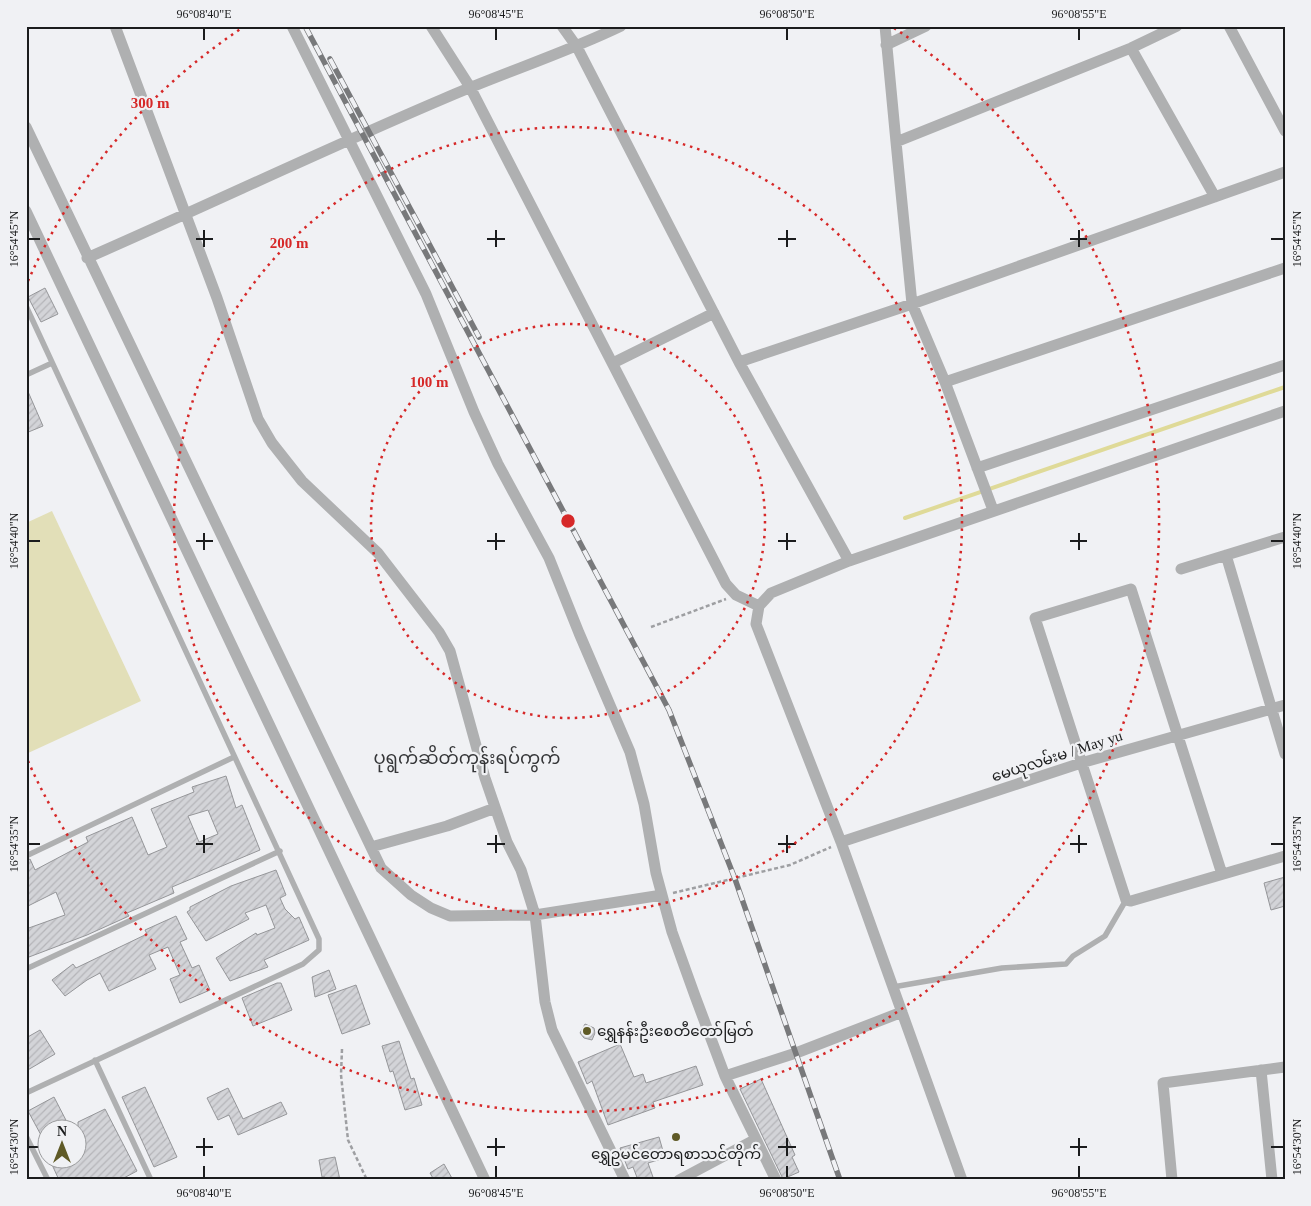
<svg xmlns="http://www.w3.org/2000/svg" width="1311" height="1206" viewBox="0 0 1311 1206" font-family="'Times New Roman','Noto Sans Myanmar',serif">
	<defs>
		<pattern id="building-hatch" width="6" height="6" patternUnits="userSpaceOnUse" patternTransform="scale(1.25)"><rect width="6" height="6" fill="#d3d4d8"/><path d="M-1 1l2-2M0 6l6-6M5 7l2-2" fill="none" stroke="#b5b5b9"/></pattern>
	</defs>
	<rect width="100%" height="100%" fill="#f0f1f4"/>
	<!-- pitch -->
	<path fill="#e2dfb8" d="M 52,511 L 141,701 L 26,754 L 26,523 Z"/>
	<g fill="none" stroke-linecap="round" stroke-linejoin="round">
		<!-- stream -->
		<path stroke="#dfda98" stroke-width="4" d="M 905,518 L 1285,387"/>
	</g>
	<!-- building -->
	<path fill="url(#building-hatch)" stroke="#959699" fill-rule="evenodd" d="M 45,288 L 58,314 L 41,322 L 28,297 Z
		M 26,387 L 43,426 L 26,433 Z
		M 226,776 L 236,808 L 242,805 L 260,850 L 172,887 L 174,893 L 127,913 L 129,916 L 87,935 L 29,957 L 26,950 L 26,929 L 65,915 L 56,892 L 26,907 L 26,861 L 30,859 L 35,870 L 88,842 L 86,837 L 132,817 L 148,855 L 167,847 L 151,809 L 194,792 L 192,787 ZM 208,810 L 218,834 L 199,842 L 188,816 Z
		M 276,870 L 286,895 L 280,898 L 285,909 L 295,919 L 299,917 L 309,940 L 264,960 L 268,967 L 230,981 L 216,958 L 256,933 L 257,935 L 275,928 L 266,905 L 245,913 L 249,919 L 206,941 L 187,912 L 190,910 L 190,907 L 231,886 Z
		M 1285,877 L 1285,906 L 1271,910 L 1264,883 Z
		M 176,916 L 187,939 L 180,942 L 192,968 L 199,965 L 210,990 L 180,1003 L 170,979 L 180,975 L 168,947 L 149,955 L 156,969 L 109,991 L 100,973 L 87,980 L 65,996 L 52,980 L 73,964 L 76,968 L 147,934 L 145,930 Z
		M 329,970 L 336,989 L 315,997 L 312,977 Z
		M 277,983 L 281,983 L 292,1010 L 253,1026 L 242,998 Z
		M 356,985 L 370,1024 L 342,1034 L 328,995 Z
		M 585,1024 L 594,1028 L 595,1033 L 592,1040 L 584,1038 L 580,1033 Z
		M 40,1030 L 55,1054 L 26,1071 L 26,1038 Z
		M 399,1041 L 411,1079 L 414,1078 L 422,1105 L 405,1110 L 393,1071 L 390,1072 L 382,1046 Z
		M 620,1044 L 634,1077 L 643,1074 L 646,1083 L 696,1066 L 703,1085 L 653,1102 L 655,1108 L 608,1125 L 592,1081 L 587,1084 L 578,1062 Z
		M 761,1079 L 795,1155 L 792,1157 L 799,1172 L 783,1179 L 740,1089 Z
		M 145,1087 L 177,1157 L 154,1167 L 122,1097 Z
		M 228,1088 L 243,1119 L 281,1102 L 287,1114 L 238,1135 L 229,1115 L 218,1120 L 207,1098 Z
		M 54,1097 L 70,1128 L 48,1128 L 48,1148 L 28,1111 Z
		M 105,1109 L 137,1171 L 120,1180 L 59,1180 L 49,1158 L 78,1158 L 78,1122 Z
		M 659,1137 L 665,1158 L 648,1163 L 654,1180 L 638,1180 L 633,1167 L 628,1169 L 620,1148 Z
		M 335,1157 L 340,1180 L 325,1180 L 325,1177 L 322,1177 L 319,1160 Z
		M 444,1164 L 453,1180 L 434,1180 L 430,1173 Z"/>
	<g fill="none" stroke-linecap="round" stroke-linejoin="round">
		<!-- path -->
		<path stroke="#9e9fa2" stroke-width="2.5" stroke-dasharray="4 2.5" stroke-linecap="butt" d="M 651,627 L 726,599
			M 673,893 L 790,865 L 831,847
			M 342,1049 L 341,1075 L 348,1140 L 367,1180"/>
		<!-- lane -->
		<path stroke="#afb0b1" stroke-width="5.5" d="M 26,306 L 319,939 L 319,950 L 303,964 L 26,1093
			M 26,375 L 52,363
			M 26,856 L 234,757
			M 26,969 L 280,851
			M 893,987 L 1002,968 L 1066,964 L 1073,956 L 1105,936 L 1126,900
			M 95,1060 L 151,1180
			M 26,1136 L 48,1180"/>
		<!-- street -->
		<path stroke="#afb0b1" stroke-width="11" d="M 115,26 L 217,298 L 258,419 L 272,443 L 302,481 L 378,553 L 439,632 L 450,651 L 485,778 L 507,842 L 521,870 L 535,915 L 545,1002 L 552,1030 L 625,1180
			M 292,26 L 426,294 L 474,412 L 498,464 L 549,558 L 579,633 L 630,752 L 644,804 L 656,873 L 672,932 L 695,996 L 725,1076 L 776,1180
			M 431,26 L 470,87 L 726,584 L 736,595 L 759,606
			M 562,26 L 577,47 L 739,362 L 849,561
			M 885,26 L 896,142 L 1131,48 L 1177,26
			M 1229,26 L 1285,131
			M 886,45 L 926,26
			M 1131,48 L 1215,197
			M 26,127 L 381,868 L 411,895 L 431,908 L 450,916 L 535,915 L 662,895
			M 896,142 L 912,304 L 945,382 L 993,510
			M 26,211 L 485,1180
			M 87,258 C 206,206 323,150 443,99 C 502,73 563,54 621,26
			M 739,362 L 912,304 L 1285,172
			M 613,363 L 714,313
			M 945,382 L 1285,268
			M 977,468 L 1285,365
			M 1226,555 L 1285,754
			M 1181,569 L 1285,537
			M 841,842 L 1081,763 L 1285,705
			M 371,847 L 447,826 L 495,808
			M 1222,874 L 1131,589 L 1035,618 L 1126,900 L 1131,901 L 1285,856
			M 1261,1070 L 1272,1180
			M 725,1076 L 796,1053 L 902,1012
			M 679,1180 L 756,1139
			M 962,1180 L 841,842 L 756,624 L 759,606 L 771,593 L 849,561 L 1285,411
			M 1172,1180 L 1163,1083 L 1285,1067"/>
		<!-- rail casing -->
		<g stroke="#78797b" stroke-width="5.5">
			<path id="rail" d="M 305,26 L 669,710 L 735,879 L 840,1180
				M 330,59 L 479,337"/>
		</g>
		<!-- rail -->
		<use href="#rail" stroke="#f0f1f4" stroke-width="4" stroke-dasharray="11" stroke-linecap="butt"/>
	</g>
	<!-- ticks -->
	<path fill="none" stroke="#1b1c1d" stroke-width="2" d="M 204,28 L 204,40M 496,28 L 496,40M 787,28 L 787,40M 1079,28 L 1079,40M 204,230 L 204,247M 496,230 L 496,247M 787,230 L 787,247M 1079,230 L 1079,247M 28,239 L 40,239M 196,239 L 213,239M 487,239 L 505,239M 778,239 L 796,239M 1070,239 L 1087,239M 1271,239 L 1284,239M 204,533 L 204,550M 496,533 L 496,550M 787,533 L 787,550M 1079,533 L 1079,550M 28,541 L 40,541M 196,541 L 213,541M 487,541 L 505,541M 778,541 L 796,541M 1070,541 L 1087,541M 1271,541 L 1284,541M 204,835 L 204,853M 496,835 L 496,853M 787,835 L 787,853M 1079,835 L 1079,853M 28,844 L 40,844M 196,844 L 213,844M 487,844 L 505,844M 778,844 L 796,844M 1070,844 L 1087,844M 1271,844 L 1284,844M 204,1138 L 204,1156M 496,1138 L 496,1156M 787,1138 L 787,1156M 1079,1138 L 1079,1156M 28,1147 L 40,1147M 196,1147 L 213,1147M 487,1147 L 505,1147M 778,1147 L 796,1147M 1070,1147 L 1087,1147M 1271,1147 L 1284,1147M 204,1166 L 204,1178M 496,1166 L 496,1178M 787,1166 L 787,1178M 1079,1166 L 1079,1178"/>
	<!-- distance rings -->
	<g fill="none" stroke="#d62828" stroke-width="2.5" stroke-dasharray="2.5 5">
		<circle cx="568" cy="521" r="197"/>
		<circle cx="568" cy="521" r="394"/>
		<path d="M28 281A591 591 0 0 1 242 28M894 28A591 591 0 1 1 28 761"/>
	</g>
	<!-- markers -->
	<g fill="#5f5a26" stroke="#f0f1f4" stroke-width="2">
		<circle cx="587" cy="1031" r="5"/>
		<circle cx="676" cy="1137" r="5"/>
	</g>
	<g text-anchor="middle" stroke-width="4.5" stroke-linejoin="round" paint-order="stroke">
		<!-- street labels -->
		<g font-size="15" fill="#1b1c1d" stroke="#f0f1f4">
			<text transform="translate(1057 756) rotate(-18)" y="5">မေယုလမ်းမ / May yu</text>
		</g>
		<!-- poi labels -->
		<g font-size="15" fill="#1b1c1d" stroke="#f0f1f4" text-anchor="start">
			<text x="597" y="1036">ရွှေနန်းဦးစေတီတော်မြတ်</text>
			<text x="676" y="1159" text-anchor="middle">ရွှေဥမင်တောရစာသင်တိုက်</text>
		</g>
		<!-- quarter labels -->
		<g font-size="18" fill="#353638" stroke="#f0f1f4">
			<text x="467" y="764">ပုရွက်ဆိတ်ကုန်းရပ်ကွက်</text>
		</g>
	</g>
	<circle cx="568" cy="521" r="8" fill="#d62828" stroke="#f0f1f4" stroke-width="2.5"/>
	<g font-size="15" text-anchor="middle" font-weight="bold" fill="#d62828" stroke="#f0f1f4" stroke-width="4.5" stroke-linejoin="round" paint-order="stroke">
		<text x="150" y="108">300 m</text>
		<text x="289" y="248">200 m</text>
		<text x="429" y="387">100 m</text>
	</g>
	<!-- border -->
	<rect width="1311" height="1206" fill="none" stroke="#f0f1f4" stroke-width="55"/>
	<!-- north arrow -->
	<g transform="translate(62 1144)"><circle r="24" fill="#f0f1f4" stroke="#9b9c9e"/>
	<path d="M0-4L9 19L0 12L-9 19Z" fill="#5f5a26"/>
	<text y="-8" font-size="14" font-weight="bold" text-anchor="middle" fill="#1b1c1d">N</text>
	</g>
	<rect x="28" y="28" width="1256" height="1150" fill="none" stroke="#1b1c1d" stroke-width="2"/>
	<g font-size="12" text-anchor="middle" fill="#1b1c1d">
		<text x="204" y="18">96°08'40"E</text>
		<text x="496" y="18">96°08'45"E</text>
		<text x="787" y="18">96°08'50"E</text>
		<text x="1079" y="18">96°08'55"E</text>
		<text transform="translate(14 239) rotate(-90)" y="4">16°54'45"N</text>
		<text transform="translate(1297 239) rotate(-90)" y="4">16°54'45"N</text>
		<text transform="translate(14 541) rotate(-90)" y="4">16°54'40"N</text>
		<text transform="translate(1297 541) rotate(-90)" y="4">16°54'40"N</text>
		<text transform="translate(14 844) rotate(-90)" y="4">16°54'35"N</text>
		<text transform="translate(1297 844) rotate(-90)" y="4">16°54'35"N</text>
		<text transform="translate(14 1147) rotate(-90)" y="4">16°54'30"N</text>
		<text transform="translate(1297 1147) rotate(-90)" y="4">16°54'30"N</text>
		<text x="204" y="1197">96°08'40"E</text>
		<text x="496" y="1197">96°08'45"E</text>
		<text x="787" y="1197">96°08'50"E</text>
		<text x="1079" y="1197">96°08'55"E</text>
	</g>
</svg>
